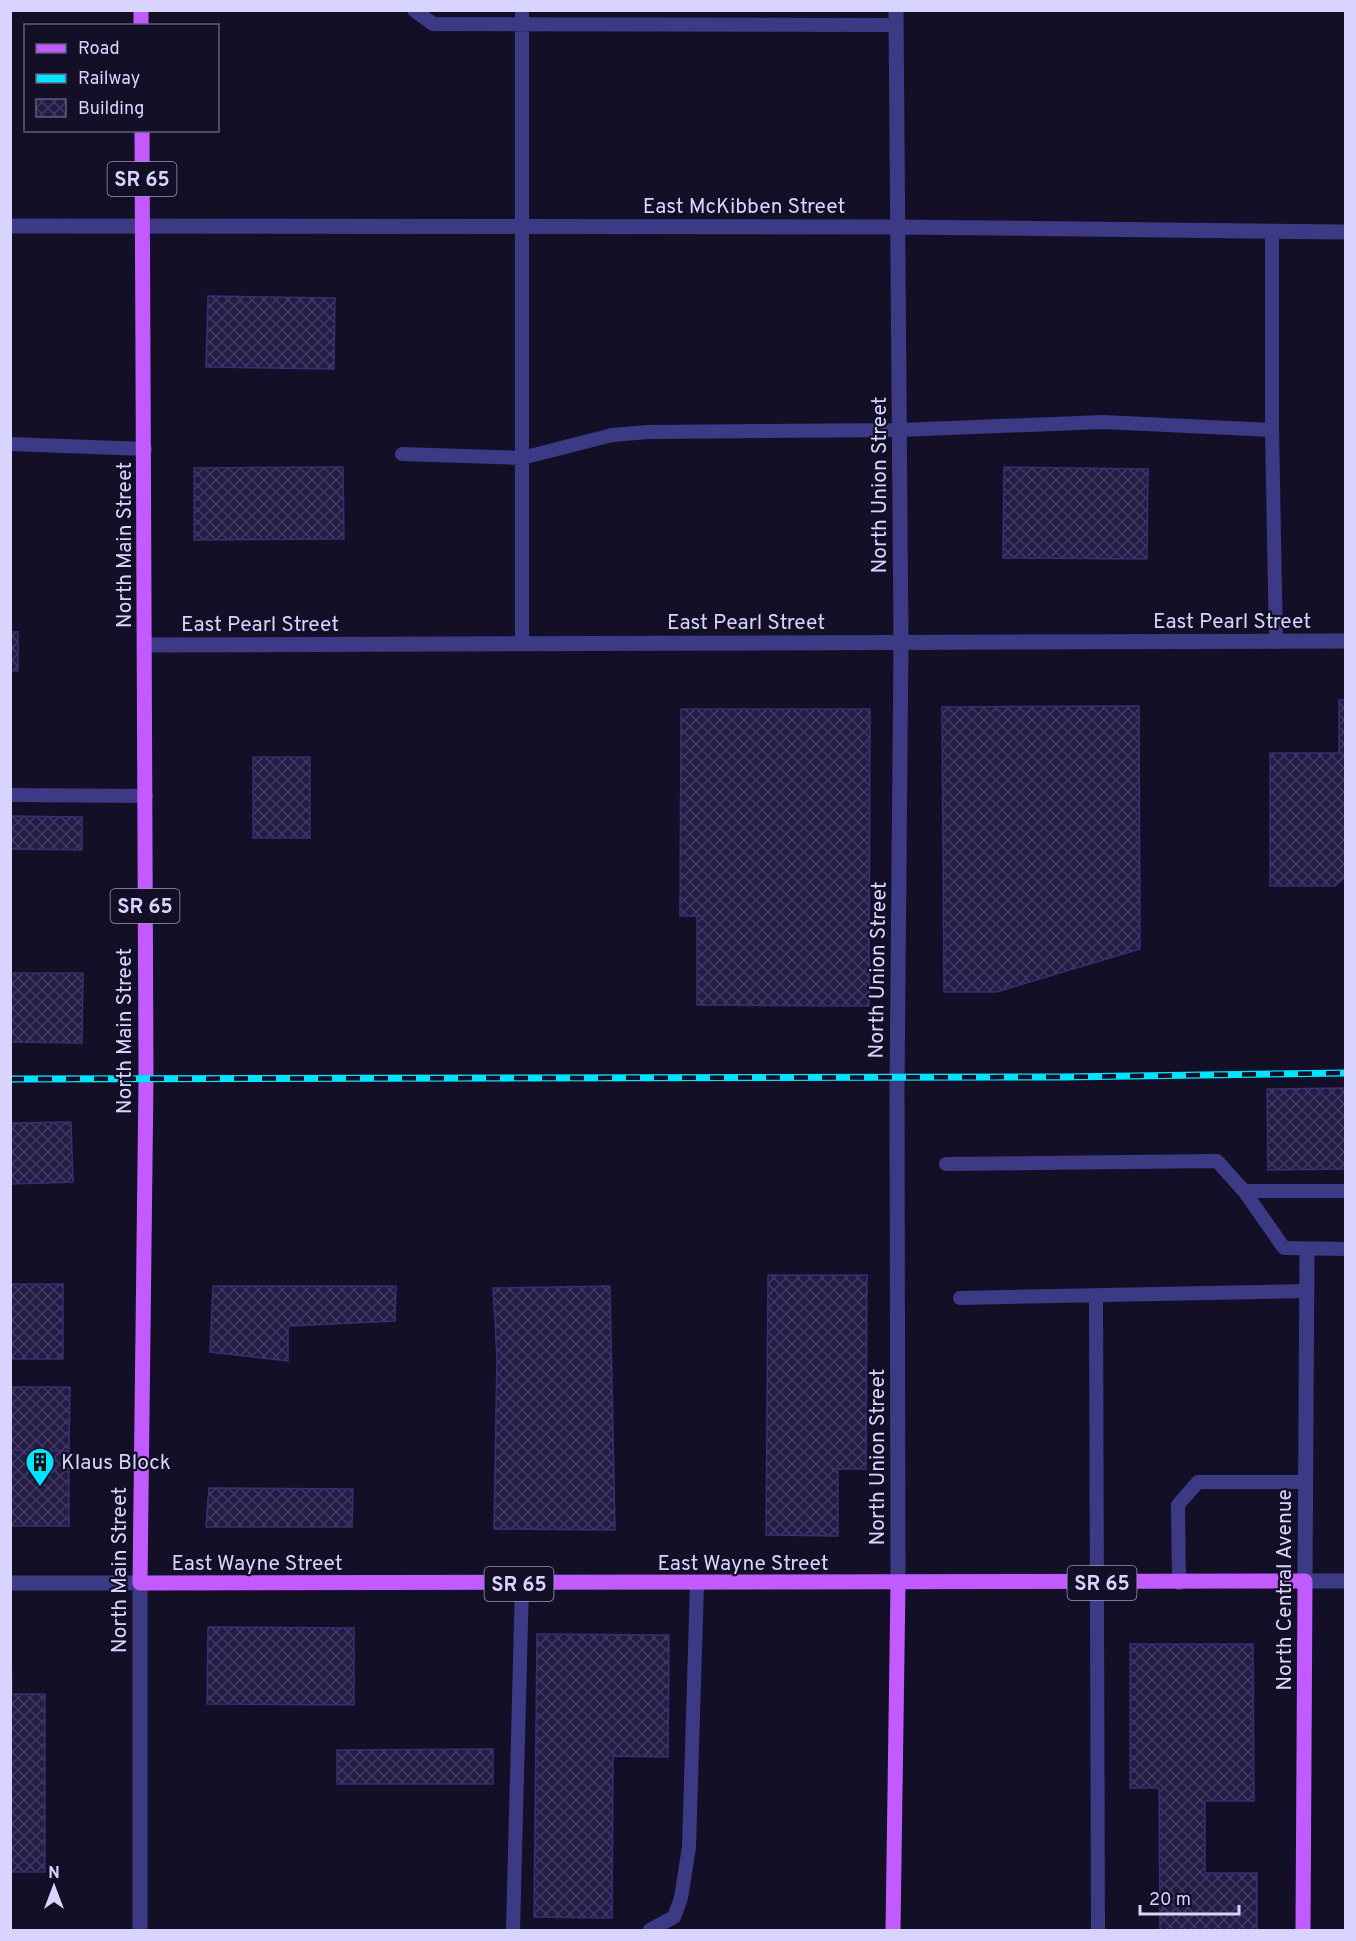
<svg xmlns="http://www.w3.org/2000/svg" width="1356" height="1941" viewBox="0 0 1356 1941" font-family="Overpass,sans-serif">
	<defs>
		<pattern id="building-cross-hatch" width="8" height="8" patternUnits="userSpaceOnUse" patternTransform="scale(1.5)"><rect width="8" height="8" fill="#241b47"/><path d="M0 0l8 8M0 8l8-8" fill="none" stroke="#433b63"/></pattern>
	</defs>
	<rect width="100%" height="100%" fill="#130f26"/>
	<!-- building -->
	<path fill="url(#building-cross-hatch)" stroke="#3b2d73" stroke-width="1.5" d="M 208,296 L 335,298 L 334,369 L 206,367 Z
		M 343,467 L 344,539 L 194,540 L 194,468 Z
		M 1004,467 L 1148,469 L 1147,559 L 1003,558 Z
		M 10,632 L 18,632 L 18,671 L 10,671 Z
		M 1339,700 L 1346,700 L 1346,876 L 1335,886 L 1270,886 L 1270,753 L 1339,753 Z
		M 1139,706 L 1140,949 L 996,992 L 944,992 L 942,707 Z
		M 681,709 L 870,709 L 869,1006 L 697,1005 L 697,916 L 680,916 Z
		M 253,757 L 310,757 L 310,838 L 253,838 Z
		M 10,816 L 82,817 L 82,850 L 10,849 Z
		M 10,973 L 83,973 L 82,1043 L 10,1042 Z
		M 1346,1088 L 1346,1169 L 1268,1170 L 1267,1089 Z
		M 71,1122 L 73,1182 L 10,1184 L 10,1123 Z
		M 768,1275 L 867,1275 L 866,1469 L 838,1469 L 838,1536 L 766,1535 Z
		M 10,1284 L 63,1284 L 63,1359 L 10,1359 Z
		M 213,1286 L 396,1286 L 395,1321 L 288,1326 L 288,1361 L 210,1352 Z
		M 610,1286 L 615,1530 L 494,1529 L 497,1356 L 493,1288 Z
		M 10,1387 L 70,1387 L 69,1451 L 10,1450 Z
		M 10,1450 L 69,1451 L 69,1526 L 10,1526 Z
		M 209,1488 L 353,1489 L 352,1527 L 206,1527 Z
		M 10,1622 L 12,1694 L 45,1694 L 45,1872 L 10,1872 Z
		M 208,1627 L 354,1628 L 354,1705 L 207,1704 Z
		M 537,1634 L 669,1635 L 668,1757 L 613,1756 L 612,1918 L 534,1917 Z
		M 1130,1644 L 1253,1644 L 1254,1801 L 1205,1801 L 1205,1873 L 1257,1873 L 1257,1930 L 1160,1930 L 1159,1788 L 1130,1788 Z
		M 493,1749 L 493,1784 L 337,1784 L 337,1750 Z"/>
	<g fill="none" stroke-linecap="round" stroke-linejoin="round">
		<!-- service -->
		<path stroke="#3d3a85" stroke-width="14" d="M 414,10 L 433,24 L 896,25
			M 522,10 L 522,644
			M 1272,231 L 1272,430
			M 10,444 L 145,449
			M 402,454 L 522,458 L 612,435 L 648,432 L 900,430 L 1103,422 L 1272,430 L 1276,642
			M 10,795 L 146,796
			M 946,1164 L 1217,1161 L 1244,1191 L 1284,1248 L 1346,1249
			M 1244,1191 L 1346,1191
			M 1096,1296 L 1098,1930
			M 960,1298 L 1307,1291
			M 1179,1583 L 1178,1505 L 1198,1482 L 1306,1482
			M 513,1930 L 522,1584
			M 650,1930 L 674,1917 L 681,1898 L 689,1847 L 697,1584"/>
		<!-- minor -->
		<path stroke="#3d3a85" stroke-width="15" d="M 896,10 L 901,643 L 897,1091 L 898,1584
			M 10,226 L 898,227 L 1346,232
			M 146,645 L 1346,641
			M 1307,1250 L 1305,1581 L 1346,1581"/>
		<!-- tertiary -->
		<path stroke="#3d3a85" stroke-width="15" d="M 10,1583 L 140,1583 L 140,1930"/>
		<!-- primary -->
		<path stroke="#c25bff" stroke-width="15" d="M 141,10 L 141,26
			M 142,130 L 146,1079 L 140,1583 L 1305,1581 L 1303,1930
			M 893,1930 L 898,1584"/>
		<!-- rail casing -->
		<g stroke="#00e5ff" stroke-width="7">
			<path id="rail" d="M 10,1079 L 1062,1077 L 1346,1073"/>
		</g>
		<!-- rail -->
		<use href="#rail" stroke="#130f26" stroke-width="4.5" stroke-dasharray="14" stroke-linecap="butt"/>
	</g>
	<!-- icons -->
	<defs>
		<g id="building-pin" transform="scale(1.5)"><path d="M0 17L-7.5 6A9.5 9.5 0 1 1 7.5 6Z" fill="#00e5ff" stroke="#130f26"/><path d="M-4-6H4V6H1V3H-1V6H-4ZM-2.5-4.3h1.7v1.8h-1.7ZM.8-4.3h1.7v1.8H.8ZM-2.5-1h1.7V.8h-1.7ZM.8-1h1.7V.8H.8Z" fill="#111"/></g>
	</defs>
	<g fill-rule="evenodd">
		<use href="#building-pin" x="40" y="1462"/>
	</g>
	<g text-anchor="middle" stroke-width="4.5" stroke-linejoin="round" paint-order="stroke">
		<!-- shield labels -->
		<g fill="#130f26" stroke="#9e99be" stroke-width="1.5">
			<rect x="107.5" y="162" width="69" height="34" rx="4.5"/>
			<rect x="110.5" y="889" width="69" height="34" rx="4.5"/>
			<rect x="1067.5" y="1566" width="69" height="34" rx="4.5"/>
			<rect x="484.5" y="1567" width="69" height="34" rx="4.5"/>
		</g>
		<g font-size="20" font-weight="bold" fill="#d9d4ff">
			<text x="142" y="186">SR 65</text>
			<text x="145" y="913">SR 65</text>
			<text x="1102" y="1590">SR 65</text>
			<text x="519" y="1591">SR 65</text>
		</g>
		<!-- street labels -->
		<g font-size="21" fill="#d9d4ff" stroke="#130f26">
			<text x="744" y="213">East McKibben Street</text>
			<text transform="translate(879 485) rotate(-90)" y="7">North Union Street</text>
			<text transform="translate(124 545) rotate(-90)" y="7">North Main Street</text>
			<text x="1232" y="628">East Pearl Street</text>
			<text x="746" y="629">East Pearl Street</text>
			<text x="260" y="631">East Pearl Street</text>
			<text transform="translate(877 970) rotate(-89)" y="7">North Union Street</text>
			<text transform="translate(124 1031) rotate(-90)" y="7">North Main Street</text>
			<text transform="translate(877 1457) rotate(-90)" y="7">North Union Street</text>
			<text x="257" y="1570">East Wayne Street</text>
			<text x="743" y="1570">East Wayne Street</text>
			<text transform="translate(119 1570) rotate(-90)" y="7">North Main Street</text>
			<text transform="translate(1284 1590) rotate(-90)" y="7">North Central Avenue</text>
		</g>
		<!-- poi labels -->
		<g font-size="21" fill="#d9d4ff" stroke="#130f26" text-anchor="start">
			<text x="61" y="1469">Klaus Block</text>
		</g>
	</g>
	<!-- border -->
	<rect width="1356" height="1941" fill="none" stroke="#d9d4ff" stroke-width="24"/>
	<!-- legend -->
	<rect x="24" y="24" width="195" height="108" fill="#130f26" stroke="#625e7d" stroke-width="1.5"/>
	<rect x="36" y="44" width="30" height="9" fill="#c25bff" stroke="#625e7d" stroke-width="1.5"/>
	<text x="78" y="54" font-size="18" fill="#d9d4ff">Road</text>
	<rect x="36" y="74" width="30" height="9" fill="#00e5ff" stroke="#625e7d" stroke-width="1.5"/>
	<text x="78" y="84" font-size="18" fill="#d9d4ff">Railway</text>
	<rect x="36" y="99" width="30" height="18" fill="url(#building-cross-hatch)" stroke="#625e7d" stroke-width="1.5"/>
	<text x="78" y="114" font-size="18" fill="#d9d4ff">Building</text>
	<!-- north arrow -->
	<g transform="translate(54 1887)" stroke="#130f26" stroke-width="4.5" paint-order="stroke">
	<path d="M0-4.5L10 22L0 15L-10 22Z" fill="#d9d4ff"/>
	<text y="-9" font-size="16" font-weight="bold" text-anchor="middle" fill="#d9d4ff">N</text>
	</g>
	<!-- scale -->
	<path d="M1140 1905v9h99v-9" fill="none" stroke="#d9d4ff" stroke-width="3"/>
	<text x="1149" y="1905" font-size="18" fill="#d9d4ff" stroke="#130f26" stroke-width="4.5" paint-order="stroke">20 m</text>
</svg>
